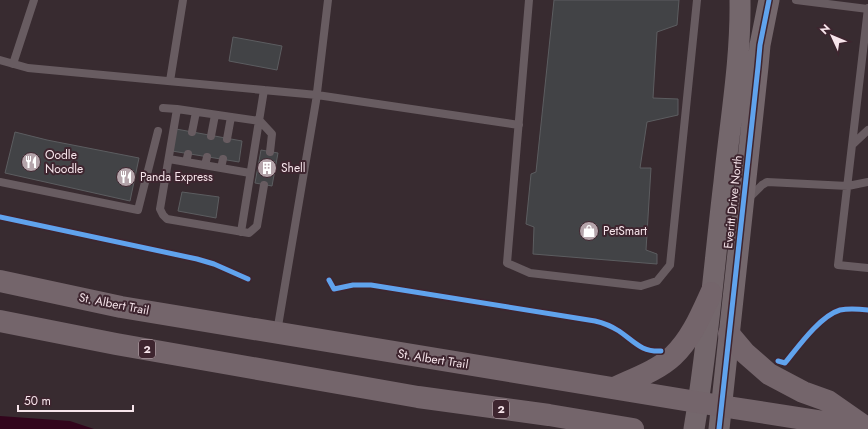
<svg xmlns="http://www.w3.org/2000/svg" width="868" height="429" viewBox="0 0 868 429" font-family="Jost,sans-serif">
	<rect width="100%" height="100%" fill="#382b30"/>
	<!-- water -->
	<path fill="#32051c" d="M 0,416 L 70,421 L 94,429 L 0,429 Z"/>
	<!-- building -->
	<path fill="#424346" stroke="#5c5d60" d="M 554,0 L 679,0 L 677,25 L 657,32 L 653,98 L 678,99 L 678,115 L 647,122 L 640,168 L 651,168 L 646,250 L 657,254 L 657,264 L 533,254 L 534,227 L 526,224 L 531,174 L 536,172 Z
		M 233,37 L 282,46 L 277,70 L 229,61 Z
		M 176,129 L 242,141 L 239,162 L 172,151 Z
		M 15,132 L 47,140 L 139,158 L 130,201 L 5,173 Z
		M 261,150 L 278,153 L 272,186 L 255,183 Z
		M 182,192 L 219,197 L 216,218 L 178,211 Z"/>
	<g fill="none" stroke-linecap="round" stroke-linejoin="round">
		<!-- lane -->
		<path stroke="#685c61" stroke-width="8" d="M 529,0 L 507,263 L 530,273 L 641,286 L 657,281 L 670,265 L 697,0
			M 796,0 L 868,9
			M 868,8 L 838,265 L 868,268
			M 0,60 L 28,68 L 317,95 L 519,125
			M 13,64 L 34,0
			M 170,81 L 183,0
			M 163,108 L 177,109 L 160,209 L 163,215 L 167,219 L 249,233 L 257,226 L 264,185
			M 177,109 L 260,121 L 272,134 L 270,152
			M 192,132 L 196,112
			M 211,136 L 215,115
			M 227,139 L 231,117
			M 853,144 L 868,130
			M 169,159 L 250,173
			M 186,162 L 188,154
			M 205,165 L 207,157
			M 221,168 L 223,159
			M 0,182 L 138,210 L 158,131
			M 748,199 L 762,185 L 767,182 L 848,186 L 868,182
			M 241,232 L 264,90
			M 277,332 L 316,101 L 328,0"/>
		<!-- secondary -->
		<path stroke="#74676c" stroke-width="21" d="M 694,429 C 708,347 714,264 724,182 C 730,122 741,60 740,0
			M 719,429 L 758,67 L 760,45 L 769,0"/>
		<!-- primary -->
		<path stroke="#74656b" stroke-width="22" d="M 0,281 L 121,307 L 721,406 L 868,429
			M 0,321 L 116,344 L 418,397 L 549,415 L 633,429
			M 729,334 L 745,353 L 769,374 L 803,392 L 828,401 L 864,426
			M 614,388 C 633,379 657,371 673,356 C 691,339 701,315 711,293"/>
		<!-- cycleway casing -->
		<g stroke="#3e252f" stroke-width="8">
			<path id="cycleway" d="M 0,217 L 197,259 L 214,264 L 248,279
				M 329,280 L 334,289 L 353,285 L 371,285 L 595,321 C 604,323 611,326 619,331 C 635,342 641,352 661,351
				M 778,361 L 785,363 C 798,347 820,316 840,310 C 850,308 859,309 868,310
				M 719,429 L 758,67 L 760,45 L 769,0"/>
		</g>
		<!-- cycleway -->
		<use href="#cycleway" stroke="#60a3ed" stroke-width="5"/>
	</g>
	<!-- icons -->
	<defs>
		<g id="restaurant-disc" transform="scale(1)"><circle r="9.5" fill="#b4a4aa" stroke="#3e252f"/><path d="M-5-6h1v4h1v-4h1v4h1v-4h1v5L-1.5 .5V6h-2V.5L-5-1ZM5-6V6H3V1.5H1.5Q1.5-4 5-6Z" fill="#fff"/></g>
		<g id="building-disc" transform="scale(1)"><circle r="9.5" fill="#b4a4aa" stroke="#3e252f"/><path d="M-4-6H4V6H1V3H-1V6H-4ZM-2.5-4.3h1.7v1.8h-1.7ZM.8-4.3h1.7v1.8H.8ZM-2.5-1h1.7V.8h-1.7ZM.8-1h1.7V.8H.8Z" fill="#fff"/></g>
		<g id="shop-disc" transform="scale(1)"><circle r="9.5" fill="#b4a4aa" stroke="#3e252f"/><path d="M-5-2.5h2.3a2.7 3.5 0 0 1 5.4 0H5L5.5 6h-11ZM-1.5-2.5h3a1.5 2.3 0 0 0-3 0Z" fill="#fff"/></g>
	</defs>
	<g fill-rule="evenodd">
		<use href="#restaurant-disc" x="31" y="162"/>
		<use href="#building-disc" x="267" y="168"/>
		<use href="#restaurant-disc" x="126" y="177"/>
		<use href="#shop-disc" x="589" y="231"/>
	</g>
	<g text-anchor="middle" stroke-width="4" stroke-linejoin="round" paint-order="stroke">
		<!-- shield labels -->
		<g fill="#3e252f" stroke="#c0abb3" stroke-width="1">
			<rect x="139" y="340" width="16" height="18" rx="3"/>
			<rect x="493" y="400" width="16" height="18" rx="3"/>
		</g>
		<g font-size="11" font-weight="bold" fill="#f7e5eb">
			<text x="147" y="353">2</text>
			<text x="501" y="413">2</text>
		</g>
		<!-- poi labels -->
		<g font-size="12" fill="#f7e5eb" stroke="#3e252f" text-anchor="start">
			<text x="45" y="159">Oodle<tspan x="45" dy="14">Noodle</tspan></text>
			<text x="281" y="172">Shell</text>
			<text x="140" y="181">Panda Express</text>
			<text x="603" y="235">PetSmart</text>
		</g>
		<!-- street labels -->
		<g font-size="12" fill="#f7e5eb" stroke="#3e252f">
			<text transform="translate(733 202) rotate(-84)" y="4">Everitt Drive North</text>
			<text transform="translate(114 304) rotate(11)" y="4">St. Albert Trail</text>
			<text transform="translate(433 359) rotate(9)" y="4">St. Albert Trail</text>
		</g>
	</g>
	<!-- north arrow -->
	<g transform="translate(832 36) rotate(314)" stroke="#3e252f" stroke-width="3" paint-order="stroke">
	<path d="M0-3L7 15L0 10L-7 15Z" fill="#f7e5eb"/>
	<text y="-6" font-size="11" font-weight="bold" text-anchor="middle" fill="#f7e5eb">N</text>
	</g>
	<!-- scale -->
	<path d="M18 405v6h115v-6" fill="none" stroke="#f7e5eb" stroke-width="2"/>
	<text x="24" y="405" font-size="12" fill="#f7e5eb" stroke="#3e252f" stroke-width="3" paint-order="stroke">50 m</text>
</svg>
